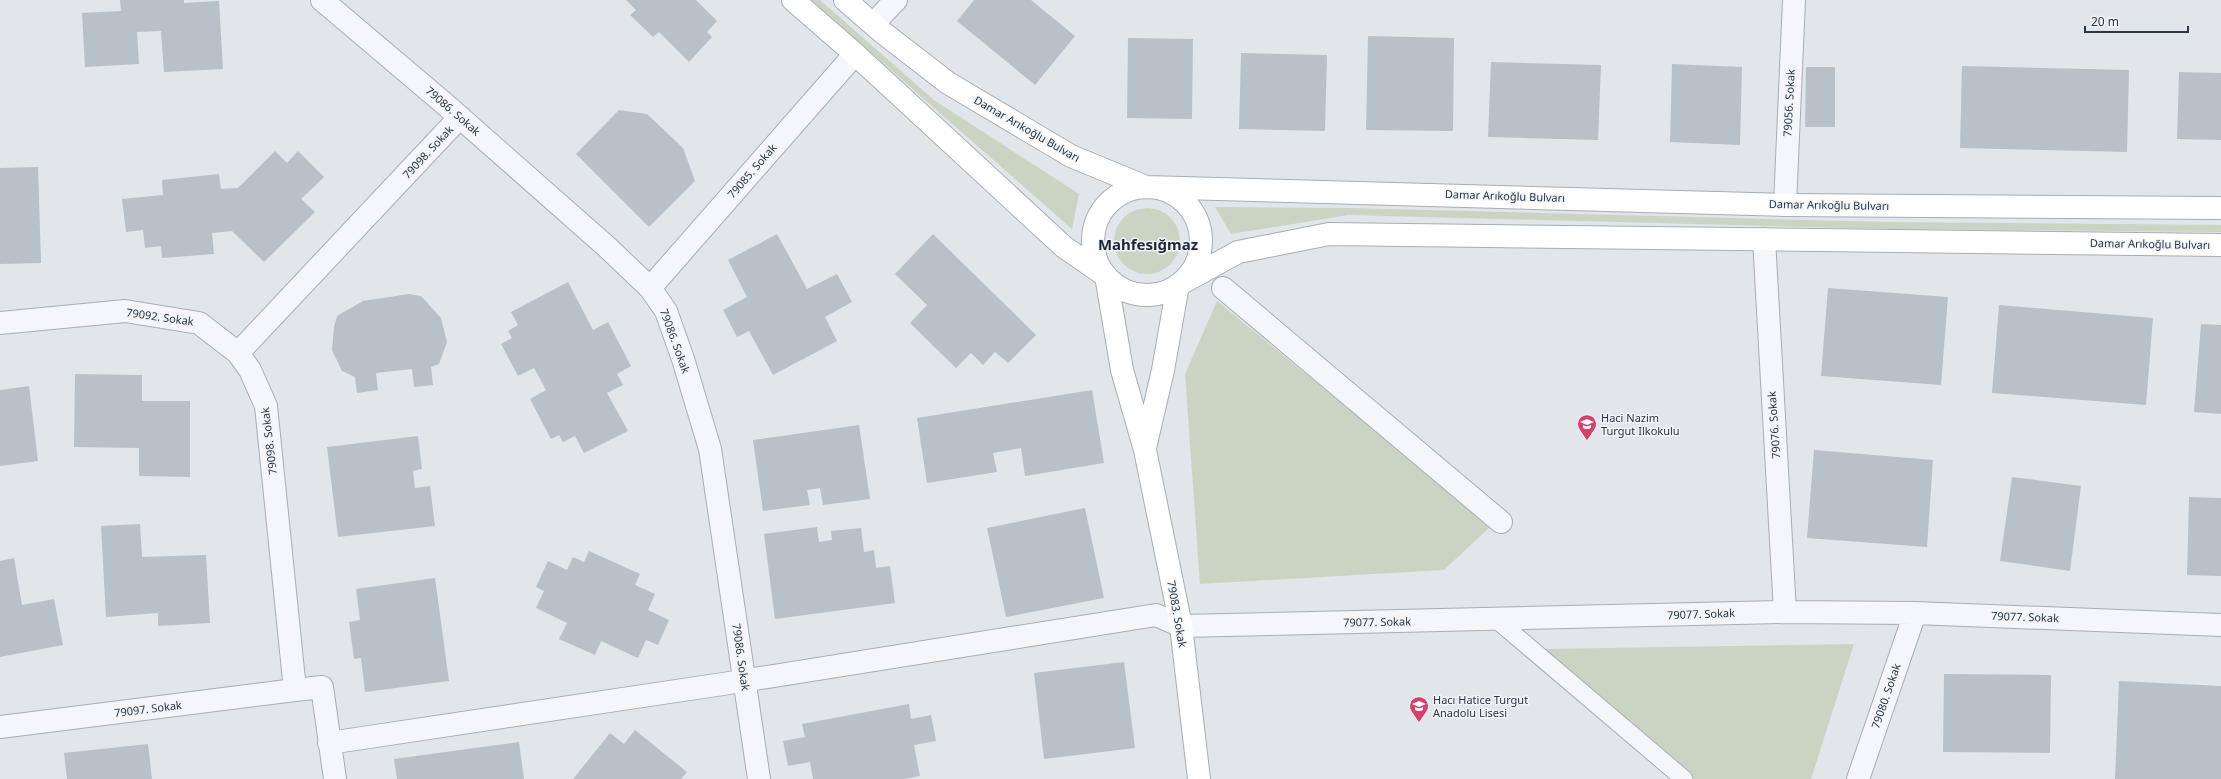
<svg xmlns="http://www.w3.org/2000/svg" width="2221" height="779" viewBox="0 0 2221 779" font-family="'Noto Sans',sans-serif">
	<rect width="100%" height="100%" fill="#e1e6eb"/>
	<!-- green -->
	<path fill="#c9d5c2" d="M 811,0 L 820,0 L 934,100 L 1079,194 L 1072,229 Z
		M 1215,207 L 1349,208 L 1885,222 L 2221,225 L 2221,232 L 1886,229 L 1348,215 L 1231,234 Z
		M1114 241a33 33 0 1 1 66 0a33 33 0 1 1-66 0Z
		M 1217,301 L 1491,526 L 1444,570 L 1200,584 L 1185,374 Z
		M 1854,644 L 1811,779 L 1695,779 L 1544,649 Z"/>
	<!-- building -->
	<path fill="#b8c0c8" d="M 120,0 L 184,0 L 184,3 L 219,1 L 223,69 L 164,72 L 161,31 L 137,32 L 139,64 L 85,67 L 82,13 L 121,11 Z
		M 626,0 L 696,0 L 717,21 L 707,32 L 712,37 L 689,62 L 659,32 L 653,37 L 630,15 L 636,10 Z
		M 974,0 L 1031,0 L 1075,36 L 1035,85 L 957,21 Z
		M 1368,36 L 1454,38 L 1453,131 L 1366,130 Z
		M 1128,38 L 1193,39 L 1192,119 L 1127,118 Z
		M 1241,53 L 1327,55 L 1325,131 L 1239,129 Z
		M 1491,62 L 1601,65 L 1598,140 L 1488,137 Z
		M 1672,64 L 1742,67 L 1740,145 L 1670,142 Z
		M 1962,66 L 2129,70 L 2127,152 L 1960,148 Z
		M 1806,67 L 1835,67 L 1835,127 L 1805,127 Z
		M 2179,72 L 2221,73 L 2221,140 L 2177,139 Z
		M 619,110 L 647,114 L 683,148 L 695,181 L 649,227 L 576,154 Z
		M 275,151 L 287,163 L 298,151 L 324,177 L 301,199 L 315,212 L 264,262 L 232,231 L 212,233 L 214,254 L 162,258 L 161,246 L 145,248 L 143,230 L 126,232 L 122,199 L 163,195 L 162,180 L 219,174 L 221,189 L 238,188 Z
		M 38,167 L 41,263 L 0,264 L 0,168 Z
		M 777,234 L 807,289 L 837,274 L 852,302 L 825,317 L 837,341 L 773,375 L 749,331 L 737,337 L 723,310 L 747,297 L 728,260 Z
		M 933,234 L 1036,335 L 1008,363 L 995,352 L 983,365 L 971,353 L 956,368 L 910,323 L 927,305 L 895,274 Z
		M 568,282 L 593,330 L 608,322 L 631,366 L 617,374 L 623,385 L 607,393 L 628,431 L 584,453 L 575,436 L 563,442 L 559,435 L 551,439 L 530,399 L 546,390 L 534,368 L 518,376 L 501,344 L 512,338 L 508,331 L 518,325 L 511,312 Z
		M 1828,288 L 1948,297 L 1941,385 L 1821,376 Z
		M 409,294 L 421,296 L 441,318 L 447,342 L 439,364 L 431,367 L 433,385 L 414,387 L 412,369 L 376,373 L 378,390 L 357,393 L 355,377 L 342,371 L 332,350 L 334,327 L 337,316 L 363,301 Z
		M 1999,305 L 2153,318 L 2146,405 L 1992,393 Z
		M 2201,324 L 2221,325 L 2221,414 L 2194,412 Z
		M 75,374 L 142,375 L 142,401 L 190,401 L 190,477 L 139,476 L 139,448 L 74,447 Z
		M 29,386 L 38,461 L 0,466 L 0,390 Z
		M 1092,390 L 1104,463 L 1025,476 L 1021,448 L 993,453 L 997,472 L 927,483 L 917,418 Z
		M 859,425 L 870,499 L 823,505 L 820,488 L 807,490 L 810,505 L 763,511 L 753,440 Z
		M 418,436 L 422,469 L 413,471 L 415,488 L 430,486 L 435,526 L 338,537 L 327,447 Z
		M 1814,450 L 1933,460 L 1927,547 L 1807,538 Z
		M 2012,477 L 2081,486 L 2070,571 L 2000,561 Z
		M 2189,497 L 2221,498 L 2221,576 L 2187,575 Z
		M 1085,508 L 1104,598 L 1006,617 L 987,528 Z
		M 140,524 L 142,557 L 206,555 L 210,623 L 158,626 L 158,613 L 106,617 L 101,526 Z
		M 817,527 L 819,542 L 832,540 L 831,531 L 861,528 L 864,552 L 874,550 L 876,568 L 890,566 L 895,603 L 775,619 L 764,534 Z
		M 589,551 L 640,574 L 635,585 L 655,594 L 648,610 L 669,620 L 658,645 L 646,640 L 638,658 L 601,641 L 595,655 L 559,639 L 567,623 L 536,608 L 544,591 L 536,587 L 548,561 L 567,570 L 573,557 L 584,562 Z
		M 14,558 L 22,605 L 54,599 L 63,645 L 0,657 L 0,561 Z
		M 435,578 L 449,681 L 365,692 L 361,658 L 354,659 L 349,622 L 360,620 L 356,589 Z
		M 1124,662 L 1135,748 L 1044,759 L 1034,673 Z
		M 1944,674 L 2051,675 L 2050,753 L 1943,752 Z
		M 2119,681 L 2221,686 L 2221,779 L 2115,779 Z
		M 909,704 L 911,719 L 931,715 L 936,741 L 914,745 L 920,776 L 904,779 L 813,779 L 810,762 L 788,766 L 783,741 L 805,737 L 802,724 Z
		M 635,730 L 687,772 L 681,779 L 573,779 L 610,733 L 624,744 Z
		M 519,742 L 524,779 L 397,779 L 394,759 Z
		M 148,744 L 152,779 L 67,779 L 64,753 Z"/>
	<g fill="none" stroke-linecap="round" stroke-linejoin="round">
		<!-- lane casing -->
		<g stroke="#a6aeb5" stroke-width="19">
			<path id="lane" d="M 1497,620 L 1684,779"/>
		</g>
		<!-- street casing -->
		<g stroke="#a6aeb5" stroke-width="24">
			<path id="street" d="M 322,0 L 446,105 L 607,247 L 650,288 L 666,311 L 683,359 L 710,449 L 759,779
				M 873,24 L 896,0
				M 1785,205 L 1794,0
				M 1764,239 L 1785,612
				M 650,288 L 855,54
				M 1223,288 L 1501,522
				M 0,323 L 125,311 L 199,323 L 238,353
				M 0,727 L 295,690
				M 329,743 L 723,684 L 1156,615 L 1181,626 L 1785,612 L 1915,613 L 2221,625
				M 335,779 L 322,687 L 295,690 L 266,406 L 250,370 L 238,353 L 460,117
				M 1858,779 L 1915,613"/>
		</g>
		<!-- secondary casing -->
		<g stroke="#a6aeb5" stroke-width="24">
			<path id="secondary" d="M 793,0 L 855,54 L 1064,247 L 1106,276
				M 845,0 L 882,32 L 948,83 L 1071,156 L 1146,187 L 1785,205 L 2221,208
				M1093 241a54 54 0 1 1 108 0a54 54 0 1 1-108 0Z
				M 1106,276 L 1122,370 L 1145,450 L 1181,626 L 1199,779
				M 1178,285 L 1238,252 L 1329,234 L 2221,245
				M 1145,448 L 1163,370 L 1178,285"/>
		</g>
		<!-- lane -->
		<use href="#lane" stroke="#f4f6f9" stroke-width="17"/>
		<!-- street -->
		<use href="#street" stroke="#f4f6f9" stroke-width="22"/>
		<!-- secondary -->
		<use href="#secondary" stroke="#fff" stroke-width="22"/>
	</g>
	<!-- icons -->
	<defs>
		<g id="school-pin" transform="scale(1)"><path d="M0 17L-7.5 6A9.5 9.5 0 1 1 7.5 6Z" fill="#d4426a" stroke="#f1f5f8"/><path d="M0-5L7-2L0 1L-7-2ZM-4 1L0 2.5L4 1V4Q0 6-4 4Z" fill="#fff"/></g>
	</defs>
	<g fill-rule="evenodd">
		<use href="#school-pin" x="1587" y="424"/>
		<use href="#school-pin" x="1419" y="706"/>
	</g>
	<g text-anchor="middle" stroke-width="3" stroke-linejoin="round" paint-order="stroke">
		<!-- street labels -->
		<g font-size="11" fill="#293643" stroke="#f1f5f8">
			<text transform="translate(1789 103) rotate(-87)" y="4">79056. Sokak</text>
			<text transform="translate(453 111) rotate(41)" y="4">79086. Sokak</text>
			<text transform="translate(1027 129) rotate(30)" y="4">Damar Arıkoğlu Bulvarı</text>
			<text transform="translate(428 152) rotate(-47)" y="4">79098. Sokak</text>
			<text transform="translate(752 171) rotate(-49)" y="4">79085. Sokak</text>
			<text transform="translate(1505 196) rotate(2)" y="4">Damar Arıkoğlu Bulvarı</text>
			<text transform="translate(1829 205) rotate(1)" y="4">Damar Arıkoğlu Bulvarı</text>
			<text transform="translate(2150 244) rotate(1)" y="4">Damar Arıkoğlu Bulvarı</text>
			<text transform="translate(160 317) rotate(8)" y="4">79092. Sokak</text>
			<text transform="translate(675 341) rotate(70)" y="4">79086. Sokak</text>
			<text transform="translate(1774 425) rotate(-94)" y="4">79076. Sokak</text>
			<text transform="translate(269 441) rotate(-97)" y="4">79098. Sokak</text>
			<text transform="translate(1177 614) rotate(80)" y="4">79083. Sokak</text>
			<text transform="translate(1701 614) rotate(-2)" y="4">79077. Sokak</text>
			<text transform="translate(2025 617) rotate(2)" y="4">79077. Sokak</text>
			<text transform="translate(1377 622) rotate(-1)" y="4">79077. Sokak</text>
			<text transform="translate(741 657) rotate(82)" y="4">79086. Sokak</text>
			<text transform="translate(1886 696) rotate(-71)" y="4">79080. Sokak</text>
			<text transform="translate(148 709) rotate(-7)" y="4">79097. Sokak</text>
		</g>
		<!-- poi labels -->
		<g font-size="11" fill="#293643" stroke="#f1f5f8" text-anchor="start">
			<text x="1601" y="422">Haci Nazim<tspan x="1601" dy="13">Turgut Ilkokulu</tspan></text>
			<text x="1433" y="704">Hacı Hatice Turgut<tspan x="1433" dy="13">Anadolu Lisesi</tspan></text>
		</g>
		<!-- district labels -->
		<g font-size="15" font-weight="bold" fill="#1b2734" stroke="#f1f5f8">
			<text x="1148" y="250">Mahfesığmaz</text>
		</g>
	</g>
	<!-- scale -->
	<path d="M2085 26v6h103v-6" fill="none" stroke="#293643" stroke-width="2"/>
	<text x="2091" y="26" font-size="12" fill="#293643" stroke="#f1f5f8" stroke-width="3" paint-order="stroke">20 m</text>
</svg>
